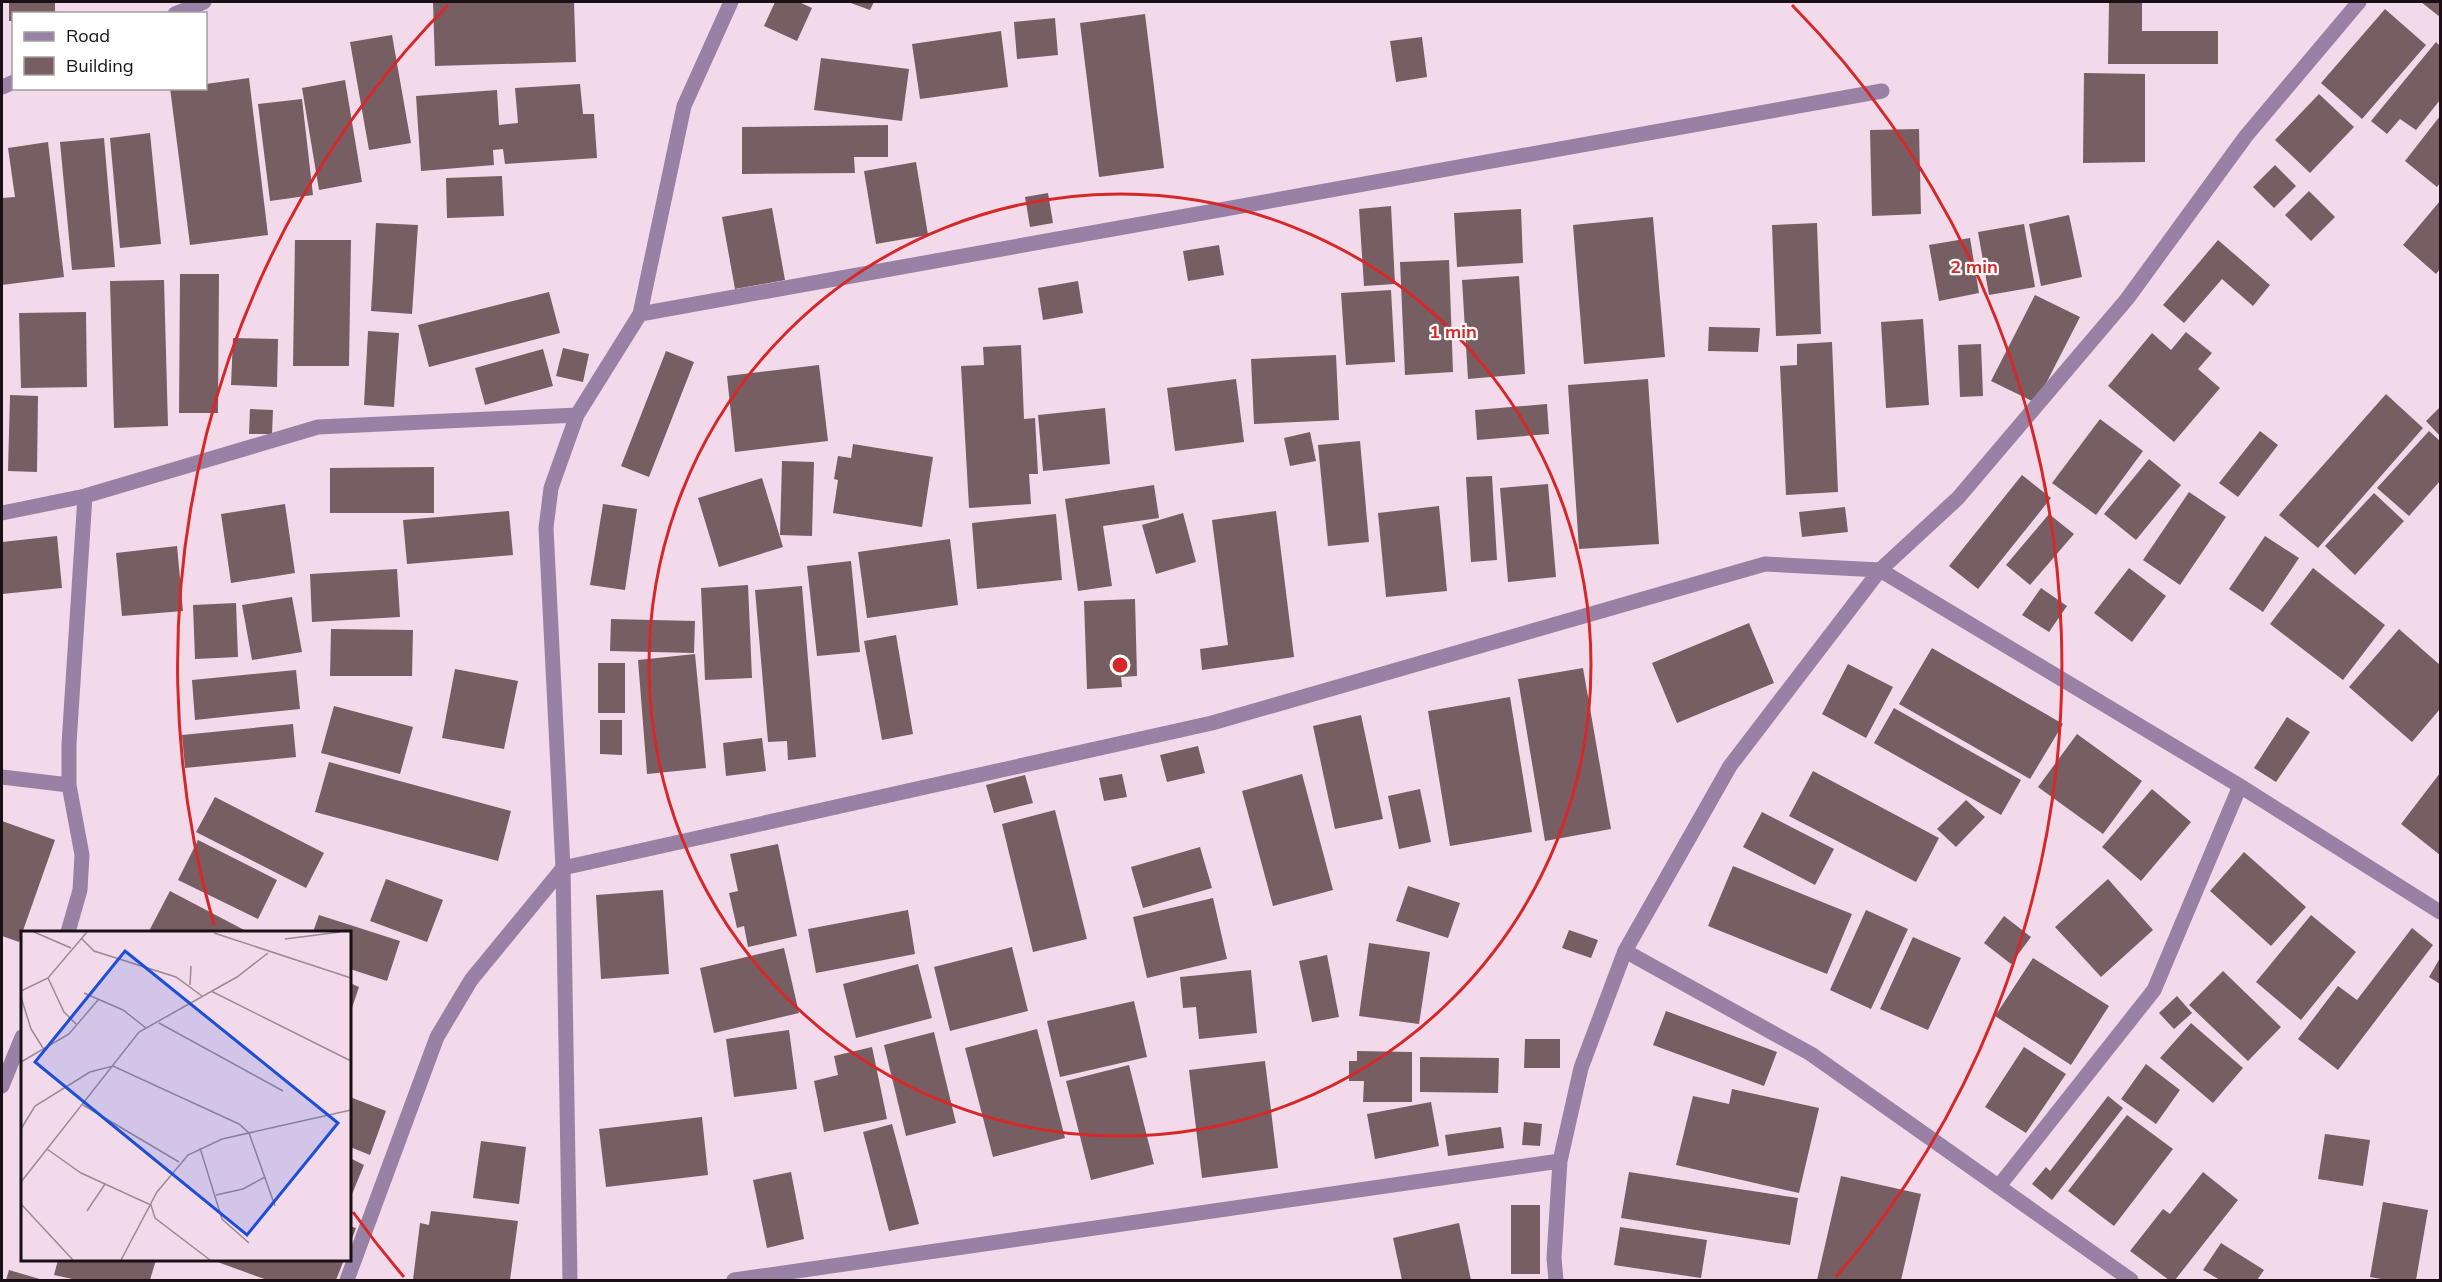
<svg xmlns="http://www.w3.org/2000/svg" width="2442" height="1282" viewBox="0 0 2442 1282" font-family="Mulish,sans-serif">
	<rect width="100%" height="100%" fill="#f2daea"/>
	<!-- building -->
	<path fill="#775e63" d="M 9,2 L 55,2 L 55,14 L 14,14 L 14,21 L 9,21 Z
		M 433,2 L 574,2 L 576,62 L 435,66 Z
		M 775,2 L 799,2 L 812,8 L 797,41 L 764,26 Z
		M 848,2 L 874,2 L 870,10 Z
		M 2109,2 L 2142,2 L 2142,31 L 2218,31 L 2218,64 L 2108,64 Z
		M 2421,2 L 2440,2 L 2440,17 Z
		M 2385,9 L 2426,45 L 2362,119 L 2321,83 Z
		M 1145,14 L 1164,168 L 1099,177 L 1080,23 Z
		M 1055,18 L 1058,55 L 1017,59 L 1014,22 Z
		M 1001,31 L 1008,87 L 920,99 L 912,44 Z
		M 392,35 L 411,143 L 369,150 L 350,42 Z
		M 1422,37 L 1427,77 L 1396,82 L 1390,41 Z
		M 2436,42 L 2440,46 L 2440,100 L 2416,130 L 2400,119 L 2387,134 L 2371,121 Z
		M 821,58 L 909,69 L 902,121 L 814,110 Z
		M 2084,73 L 2145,74 L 2145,162 L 2083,163 Z
		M 249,78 L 268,235 L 190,245 L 170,88 L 206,88 L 206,84 Z
		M 345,80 L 362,182 L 319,190 L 302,88 Z
		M 580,84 L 583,114 L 594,114 L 597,158 L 505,164 L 503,149 L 493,150 L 494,165 L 421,171 L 416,96 L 497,90 L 499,125 L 518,123 L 515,88 Z
		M 2319,94 L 2354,127 L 2310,173 L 2275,140 Z
		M 302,99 L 313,195 L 270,201 L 258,104 Z
		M 2440,116 L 2440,183 L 2437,187 L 2405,161 Z
		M 888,125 L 888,157 L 854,157 L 855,173 L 742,174 L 742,127 Z
		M 1919,129 L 1921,214 L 1872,216 L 1870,130 Z
		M 150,133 L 161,244 L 120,248 L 110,138 Z
		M 104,138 L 115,267 L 72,270 L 60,142 Z
		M 48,142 L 64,277 L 2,285 L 2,198 L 15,197 L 8,148 Z
		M 916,162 L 928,235 L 876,244 L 864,171 Z
		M 2275,165 L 2296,186 L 2274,208 L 2253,187 Z
		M 502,176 L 504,216 L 447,218 L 446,178 Z
		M 2309,191 L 2335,217 L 2311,241 L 2285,215 Z
		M 1048,193 L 1053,223 L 1030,227 L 1025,197 Z
		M 2440,201 L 2440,269 L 2436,274 L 2403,245 Z
		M 1391,206 L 1395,284 L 1364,286 L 1359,209 Z
		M 772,208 L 785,280 L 735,289 L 722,217 Z
		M 1521,209 L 1523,263 L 1457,267 L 1454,213 Z
		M 2069,215 L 2082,277 L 2041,286 L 2029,224 Z
		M 1653,217 L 1665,357 L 1584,364 L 1573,225 Z
		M 376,223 L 418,225 L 412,314 L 371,311 Z
		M 1817,223 L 1821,334 L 1776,336 L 1772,225 Z
		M 2024,224 L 2035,287 L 1989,295 L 1978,232 Z
		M 1970,238 L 1979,293 L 1939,301 L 1929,245 Z
		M 295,240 L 351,240 L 349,366 L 293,366 Z
		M 2218,240 L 2270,285 L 2253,306 L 2222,279 L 2184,323 L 2163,305 Z
		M 1219,245 L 1224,275 L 1188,281 L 1183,251 Z
		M 1449,260 L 1453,372 L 1405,375 L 1400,262 Z
		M 180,274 L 219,274 L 218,413 L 179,413 Z
		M 1519,276 L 1525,374 L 1468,379 L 1462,280 Z
		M 164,280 L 168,426 L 114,428 L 110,281 Z
		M 1078,281 L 1083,313 L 1043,320 L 1038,288 Z
		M 1391,290 L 1395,362 L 1346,365 L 1341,293 Z
		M 549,292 L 560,333 L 429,367 L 418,325 Z
		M 2035,295 L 2080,317 L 2036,403 L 1991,381 Z
		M 86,312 L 87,387 L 21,388 L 19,313 Z
		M 1923,319 L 1929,405 L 1886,408 L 1881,322 Z
		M 1709,327 L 1760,328 L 1758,352 L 1708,351 Z
		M 368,331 L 399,333 L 394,407 L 364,405 Z
		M 2186,332 L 2212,353 L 2198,369 L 2220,388 L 2174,442 L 2108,386 L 2152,333 L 2171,350 Z
		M 233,338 L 278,339 L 277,387 L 231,385 Z
		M 1832,342 L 1838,492 L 1786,495 L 1780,366 L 1797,365 L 1797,344 Z
		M 1981,344 L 1983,396 L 1960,397 L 1958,345 Z
		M 1021,345 L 1024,419 L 1035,418 L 1038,474 L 1029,474 L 1031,504 L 969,508 L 961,366 L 984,365 L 983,347 Z
		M 563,348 L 589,354 L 583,382 L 556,376 Z
		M 543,349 L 553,386 L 485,405 L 475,368 Z
		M 666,351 L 694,362 L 649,477 L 621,466 Z
		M 1336,355 L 1339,420 L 1254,424 L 1251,359 Z
		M 819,365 L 828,441 L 735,452 L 727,376 Z
		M 1236,379 L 1244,442 L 1175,451 L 1167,388 Z
		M 1648,379 L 1659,544 L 1579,549 L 1568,385 Z
		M 2386,394 L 2423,428 L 2318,548 L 2279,515 Z
		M 10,395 L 38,396 L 37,472 L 8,471 Z
		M 1547,404 L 1549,434 L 1477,440 L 1475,410 Z
		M 2440,407 L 2440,436 L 2426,421 Z
		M 1105,408 L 1110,464 L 1043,471 L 1038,415 Z
		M 250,409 L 273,410 L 272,434 L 249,434 Z
		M 2100,419 L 2143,451 L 2096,515 L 2052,483 Z
		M 2260,431 L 2278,445 L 2238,497 L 2219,483 Z
		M 2429,431 L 2440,441 L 2440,481 L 2409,516 L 2377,488 Z
		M 1310,432 L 1316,461 L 1290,466 L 1284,438 Z
		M 1360,441 L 1369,542 L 1328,546 L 1318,445 Z
		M 853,444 L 933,457 L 922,527 L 833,513 L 838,480 L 834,479 L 838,456 L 851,458 Z
		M 2149,459 L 2181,485 L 2136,540 L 2104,514 Z
		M 782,461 L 814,462 L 812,536 L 780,535 Z
		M 434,467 L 434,513 L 330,513 L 330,468 Z
		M 2022,475 L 2051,498 L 1978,589 L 1949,566 Z
		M 1492,476 L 1497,560 L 1471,562 L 1466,477 Z
		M 762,478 L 783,547 L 719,567 L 698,498 Z
		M 1548,484 L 1556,577 L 1508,582 L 1500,488 Z
		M 1154,485 L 1159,518 L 1103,526 L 1112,586 L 1078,591 L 1065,499 Z
		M 2189,492 L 2226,517 L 2180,585 L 2143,560 Z
		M 2374,493 L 2404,521 L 2355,575 L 2325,546 Z
		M 285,504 L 295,573 L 231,583 L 221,514 Z
		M 603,504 L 637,509 L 625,590 L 590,585 Z
		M 1439,506 L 1447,591 L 1386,597 L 1378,513 Z
		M 1845,507 L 1848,532 L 1802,537 L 1799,512 Z
		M 509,511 L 513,555 L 407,564 L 403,520 Z
		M 1276,511 L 1294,657 L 1202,670 L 1200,649 L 1228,645 L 1212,520 Z
		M 1183,513 L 1196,562 L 1156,574 L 1142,525 Z
		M 1056,514 L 1062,580 L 977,589 L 972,523 Z
		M 2049,514 L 2074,534 L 2030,585 L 2006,565 Z
		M 57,536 L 62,588 L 2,594 L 2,542 Z
		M 2265,536 L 2299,558 L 2263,612 L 2229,589 Z
		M 950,539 L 958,605 L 867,618 L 858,552 Z
		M 177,546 L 183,611 L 122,616 L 116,553 Z
		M 851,561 L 860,652 L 817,656 L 807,566 Z
		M 2129,568 L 2166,596 L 2132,642 L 2094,613 Z
		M 2313,568 L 2385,625 L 2343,680 L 2270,624 Z
		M 397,569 L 400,617 L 312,622 L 310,574 Z
		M 748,585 L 752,678 L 705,680 L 701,588 Z
		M 802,586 L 816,757 L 788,760 L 787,741 L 768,742 L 755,590 Z
		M 2041,588 L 2067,606 L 2049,632 L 2022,615 Z
		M 292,597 L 302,652 L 252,660 L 242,605 Z
		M 1135,599 L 1137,676 L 1121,677 L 1122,687 L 1087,689 L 1084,601 Z
		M 236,603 L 238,657 L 195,659 L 193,605 Z
		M 611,619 L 695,621 L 694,653 L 610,651 Z
		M 1749,623 L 1774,683 L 1677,723 L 1652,663 Z
		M 331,629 L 413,630 L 412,676 L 330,676 Z
		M 2399,629 L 2440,665 L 2440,709 L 2412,742 L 2349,687 Z
		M 896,635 L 913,734 L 882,740 L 864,641 Z
		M 1932,648 L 2063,724 L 2030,779 L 1899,704 Z
		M 695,654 L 706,768 L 647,774 L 638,660 Z
		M 598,663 L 625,663 L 625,713 L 598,713 Z
		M 1848,664 L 1893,687 L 1866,738 L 1822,714 Z
		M 1583,668 L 1611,829 L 1545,841 L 1518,679 Z
		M 455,669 L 518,681 L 504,749 L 442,738 Z
		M 296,670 L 300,709 L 195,720 L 192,680 Z
		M 1510,697 L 1532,832 L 1450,846 L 1428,711 Z
		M 334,706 L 413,727 L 400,774 L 321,753 Z
		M 1894,708 L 2021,780 L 2001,815 L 1874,743 Z
		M 1361,715 L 1383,819 L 1335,829 L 1313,726 Z
		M 2287,717 L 2310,732 L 2276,782 L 2254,768 Z
		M 600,720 L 622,720 L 622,755 L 600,754 Z
		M 293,724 L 296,757 L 185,768 L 182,735 Z
		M 2077,734 L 2142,781 L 2103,834 L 2038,787 Z
		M 762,738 L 766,771 L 726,776 L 723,743 Z
		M 1198,746 L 1205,773 L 1167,782 L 1160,755 Z
		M 329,762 L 511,811 L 498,861 L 315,812 Z
		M 1813,771 L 1939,838 L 1916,882 L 1789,816 Z
		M 2440,773 L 2440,855 L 2401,824 Z
		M 1122,774 L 1127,797 L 1104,801 L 1099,778 Z
		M 1302,774 L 1333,890 L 1273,906 L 1242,791 Z
		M 1025,775 L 1033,803 L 994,813 L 986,785 Z
		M 1420,789 L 1431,842 L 1399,849 L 1388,796 Z
		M 2152,789 L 2191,822 L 2141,881 L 2102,847 Z
		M 215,797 L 324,853 L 306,888 L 196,832 Z
		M 1966,800 L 1985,817 L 1956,847 L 1937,829 Z
		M 1055,810 L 1087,939 L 1033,952 L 1002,824 Z
		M 1762,812 L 1834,849 L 1815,885 L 1743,847 Z
		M 2,821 L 55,840 L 19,942 L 2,936 Z
		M 198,840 L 277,880 L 258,919 L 178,880 Z
		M 778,844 L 797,936 L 748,947 L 744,926 L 737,928 L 729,893 L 738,891 L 730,854 Z
		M 1200,847 L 1212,888 L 1143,908 L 1131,867 Z
		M 2244,852 L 2306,907 L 2271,946 L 2210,891 Z
		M 1733,866 L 1852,914 L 1827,974 L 1708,926 Z
		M 386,879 L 443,900 L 427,942 L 370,921 Z
		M 2108,879 L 2153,930 L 2101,977 L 2055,927 Z
		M 1408,886 L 1460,903 L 1448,938 L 1396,921 Z
		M 663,890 L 669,974 L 601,979 L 596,895 Z
		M 170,891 L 248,932 L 149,931 Z
		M 1213,898 L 1227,959 L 1147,978 L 1133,917 Z
		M 908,910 L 915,954 L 816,973 L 808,929 Z
		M 1866,910 L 1908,929 L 1871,1009 L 1830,990 Z
		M 319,915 L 400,941 L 387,981 L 350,969 L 350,932 L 313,932 Z
		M 2311,915 L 2356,952 L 2301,1020 L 2256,982 Z
		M 2004,916 L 2031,937 L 2011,964 L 1984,943 Z
		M 2412,928 L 2433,945 L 2338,1070 L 2298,1039 L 2338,986 L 2357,1000 Z
		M 1569,930 L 1598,940 L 1591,958 L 1562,948 Z
		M 1913,937 L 1961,958 L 1928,1030 L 1880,1009 Z
		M 1369,943 L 1430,952 L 1419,1024 L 1359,1016 Z
		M 1012,947 L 1028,1011 L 950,1031 L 934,967 Z
		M 784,948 L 799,1013 L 714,1033 L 700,968 Z
		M 1327,955 L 1339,1017 L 1312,1022 L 1299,961 Z
		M 2033,958 L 2109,1006 L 2071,1065 L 1995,1016 Z
		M 2440,958 L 2440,984 L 2429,977 Z
		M 918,964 L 932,1018 L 856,1038 L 843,984 Z
		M 1251,970 L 1257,1033 L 1199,1039 L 1196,1007 L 1183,1008 L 1180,977 Z
		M 2223,971 L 2281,1027 L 2248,1061 L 2189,1005 Z
		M 350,983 L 359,987 L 350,1014 Z
		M 2177,996 L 2192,1013 L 2174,1029 L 2159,1013 Z
		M 1134,1001 L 1147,1057 L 1060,1077 L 1047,1021 Z
		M 1666,1011 L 1777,1052 L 1764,1086 L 1653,1045 Z
		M 2191,1023 L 2243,1068 L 2213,1103 L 2160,1058 Z
		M 1037,1029 L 1065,1138 L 993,1157 L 965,1048 Z
		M 789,1030 L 797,1089 L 734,1097 L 726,1039 Z
		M 934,1032 L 956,1123 L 906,1136 L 884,1045 Z
		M 1525,1039 L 1560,1039 L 1560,1068 L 1524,1068 Z
		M 872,1047 L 887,1119 L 824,1132 L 814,1081 L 838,1075 L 834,1056 Z
		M 2024,1047 L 2066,1074 L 2026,1133 L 1985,1107 Z
		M 1357,1051 L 1412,1052 L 1412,1102 L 1363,1102 L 1364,1081 L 1349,1081 L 1349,1061 L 1357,1061 Z
		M 1420,1057 L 1499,1058 L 1498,1093 L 1420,1092 Z
		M 1265,1061 L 1278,1168 L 1202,1178 L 1189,1070 Z
		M 2146,1064 L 2180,1090 L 2156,1124 L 2121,1099 Z
		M 1129,1065 L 1154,1164 L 1091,1180 L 1066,1081 Z
		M 1732,1089 L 1819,1108 L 1799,1193 L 1676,1165 L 1693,1096 L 1729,1104 Z
		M 2108,1096 L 2123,1108 L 2052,1200 L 2032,1184 L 2046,1167 L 2050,1171 Z
		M 350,1097 L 386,1111 L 370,1155 L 350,1147 Z
		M 1431,1102 L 1439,1146 L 1375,1159 L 1367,1114 Z
		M 2127,1115 L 2173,1149 L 2114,1226 L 2068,1191 Z
		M 702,1117 L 708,1175 L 606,1187 L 599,1129 Z
		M 1524,1122 L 1542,1124 L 1540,1146 L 1522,1145 Z
		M 892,1124 L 919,1224 L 889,1231 L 863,1132 Z
		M 1501,1127 L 1504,1148 L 1448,1156 L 1445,1135 Z
		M 2325,1134 L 2370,1140 L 2363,1186 L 2318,1179 Z
		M 481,1141 L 526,1147 L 519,1204 L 473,1198 Z
		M 350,1158 L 364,1165 L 350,1199 Z
		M 791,1172 L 804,1239 L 767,1248 L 753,1180 Z
		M 1629,1172 L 1798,1198 L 1790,1245 L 1621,1218 Z
		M 2203,1172 L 2238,1200 L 2175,1280 L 2169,1280 L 2130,1251 L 2163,1209 L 2170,1214 Z
		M 1841,1176 L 1921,1194 L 1901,1280 L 1817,1280 Z
		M 2383,1202 L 2428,1210 L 2416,1280 L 2387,1280 L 2370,1277 Z
		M 1511,1205 L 1540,1205 L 1540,1274 L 1511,1274 Z
		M 431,1211 L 518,1221 L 510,1280 L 413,1280 L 420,1223 L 429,1225 Z
		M 1459,1223 L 1471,1280 L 1402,1280 L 1393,1238 Z
		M 350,1226 L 356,1228 L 350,1244 Z
		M 1620,1227 L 1707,1240 L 1701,1278 L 1614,1265 Z
		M 2221,1243 L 2264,1270 L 2257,1280 L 2220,1280 L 2203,1270 Z
		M 58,1260 L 156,1260 L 150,1280 L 77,1280 L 54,1275 Z
		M 212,1260 L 344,1260 L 336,1280 L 267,1280 Z
		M 9,1270 L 43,1280 L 6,1280 Z"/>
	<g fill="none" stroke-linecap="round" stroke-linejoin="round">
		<!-- street -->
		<path stroke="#9881a4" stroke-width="15" d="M 175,14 L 204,2
			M 2,87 L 14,82
			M 640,314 L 1882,91
			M 2,513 L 85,496 L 318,427 L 577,415
			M 2,777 L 69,785
			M 68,932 L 80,890 L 82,855 L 69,785 L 69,744 L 85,496
			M 1625,951 L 1811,1054 L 2131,1280
			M 2,1086 L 22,1037
			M 1999,1186 L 2154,990 L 2240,786
			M 347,1280 L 437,1037 L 471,980 L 563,868 L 1212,723 L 1765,564 L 1880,570 L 2240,786 L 2440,912
			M 570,1280 L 563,868 L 546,528 L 551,488 L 577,415 L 640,314 L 684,106 L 731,2
			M 734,1280 L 1560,1161
			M 1556,1280 L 1554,1258 L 1560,1161 L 1581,1068 L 1625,951 L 1730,766 L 1880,570 L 1958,498 L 2127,299 L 2246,136 L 2359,2"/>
	</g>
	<!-- distance rings -->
	<g fill="none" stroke="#d62828" stroke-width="3">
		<circle cx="1120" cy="665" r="471"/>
		<path d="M404 1277A942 942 0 0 1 353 1212M214 925A942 942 0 0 1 448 5M1792 5A942 942 0 0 1 1836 1277"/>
	</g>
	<!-- overview -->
	<g transform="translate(21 931)">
		<rect width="330" height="330" fill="#f2daea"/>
		<path fill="none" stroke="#9b8995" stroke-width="1.5" d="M 13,1 L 50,17M 193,2 L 330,47M 60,7 L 73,20 L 155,46 L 181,65M 264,8 L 319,1M 27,47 L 43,81 L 55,93M 169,54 L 170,35M 0,60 L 27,47 L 66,1M 190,60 L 330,130M 63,62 L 102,79 L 125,97M 0,66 L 10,98 L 22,117M 138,92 L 262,160M 0,131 L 48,103 L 77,69M 62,174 L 158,231M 0,198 L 14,175 L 69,141 L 92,135 L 218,193 L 228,202 L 254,275M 179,217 L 201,288 L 228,312M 26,218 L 60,242 L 130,274 L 134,287 L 189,329M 0,251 L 118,101 L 216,46 L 247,22M 195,264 L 222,258 L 244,246M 0,273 L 52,329M 66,280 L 84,253M 100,329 L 136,261 L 167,224 L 201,208 L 330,179"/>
		<path fill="#1d4ed8" fill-opacity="0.15" stroke="#1d4ed8" stroke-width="3" d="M 104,20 L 317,192 L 226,304 L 14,131 Z"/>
		<rect width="330" height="330" fill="none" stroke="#181015" stroke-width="3"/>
	</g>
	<circle cx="1120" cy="665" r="9" fill="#d62828" stroke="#fff" stroke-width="3"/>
	<g font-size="18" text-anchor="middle" font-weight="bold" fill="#d62828" stroke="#fff" stroke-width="4.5" stroke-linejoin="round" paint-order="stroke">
		<text x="1974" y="273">2 min</text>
		<text x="1453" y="338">1 min</text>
	</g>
	<!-- border -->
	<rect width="2442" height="1282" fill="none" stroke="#181015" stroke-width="6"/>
	<!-- legend -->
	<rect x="12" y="12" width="195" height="78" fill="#ffffff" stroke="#a39fa1" stroke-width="1.5"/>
	<rect x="24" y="32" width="30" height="9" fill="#9881a4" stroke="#a39fa1" stroke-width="1.5"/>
	<text x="66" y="42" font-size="18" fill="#181015">Road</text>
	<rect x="24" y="57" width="30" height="18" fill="#775e63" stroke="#a39fa1" stroke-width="1.5"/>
	<text x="66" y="72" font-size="18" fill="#181015">Building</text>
</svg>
